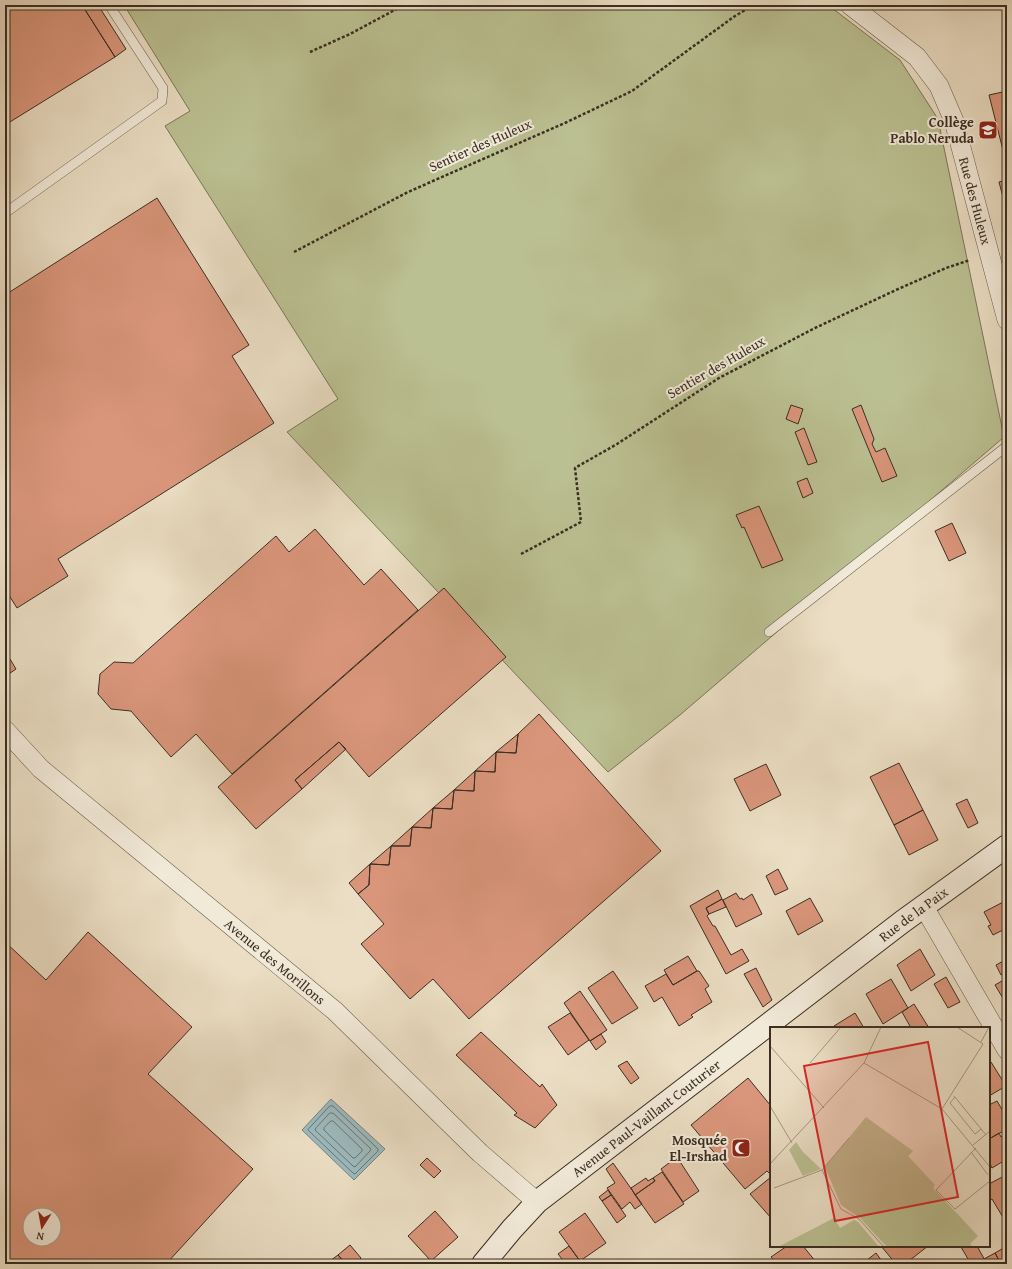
<svg xmlns="http://www.w3.org/2000/svg" width="1012" height="1269" viewBox="0 0 1012 1269" font-family="'Gentium Book Plus',serif">
	<rect width="100%" height="100%" fill="#ebdec4"/>
	<filter id="stains"><feTurbulence type="fractalNoise" baseFrequency=".005" numOctaves="4"/><feColorMatrix values="0 0 0 0 .2 0 0 0 0 .09 0 0 0 0 .02 0 0 0 .5 -.17"/></filter>
	<radialGradient id="worn" r=".72"><stop offset=".6" stop-color="#630" stop-opacity="0"/><stop offset="1" stop-color="#630" stop-opacity=".3"/></radialGradient>
	<!-- green -->
	<path fill="#bbc092" stroke="#7b775a" d="M 124,5 L 828,5 L 900,60 L 938,119 L 1004,437 L 680,715 L 608,772 L 287,432 L 338,399 L 165,126 L 190,111 Z"/>
	<!-- water -->
	<path fill="#9cbabe" stroke="#758280" d="M 331,1099 L 385,1149 L 354,1180 L 302,1130 Z"/>
	<g fill="none" stroke-linecap="round" stroke-linejoin="round">
		<!-- shore -->
		<path stroke="#6c7470" stroke-width="1" d="M 330,1106 L 333,1106 L 378,1149 L 378,1151 L 355,1174 L 353,1173 L 308,1130 Z
			M 330,1113 L 333,1113 L 371,1149 L 370,1151 L 355,1167 L 353,1166 L 315,1130 L 316,1128 Z
			M 331,1121 L 333,1121 L 362,1149 L 362,1151 L 355,1158 L 353,1158 L 324,1130 L 324,1128 Z"/>
	</g>
	<!-- building -->
	<path fill="#da967b" stroke="#3b2e22" fill-rule="evenodd" d="M 5,5 L 82,5 L 115,57 L 5,125 Z
		M 82,5 L 98,5 L 126,49 L 115,57 Z
		M 1007,91 L 1007,166 L 989,95 Z
		M 1007,180 L 1007,201 L 1004,201 L 999,182 Z
		M 157,198 L 249,345 L 232,356 L 274,423 L 58,559 L 68,576 L 17,608 L 5,589 L 5,295 Z
		M 791,405 L 803,409 L 798,424 L 786,419 Z
		M 861,405 L 874,439 L 872,444 L 876,452 L 885,448 L 897,476 L 882,482 L 852,409 Z
		M 804,428 L 817,462 L 808,465 L 795,432 Z
		M 807,478 L 813,493 L 803,498 L 797,482 Z
		M 759,506 L 783,560 L 762,568 L 744,527 L 742,528 L 736,515 Z
		M 952,523 L 966,553 L 949,561 L 935,531 Z
		M 315,529 L 364,585 L 381,569 L 418,610 L 232,774 L 196,734 L 171,757 L 131,711 L 111,709 L 98,694 L 100,674 L 114,662 L 133,663 L 276,536 L 289,552 Z
		M 444,588 L 506,657 L 369,777 L 339,742 L 295,780 L 302,789 L 256,829 L 218,787 Z
		M 10,659 L 16,669 L 6,676 L 5,661 Z
		M 539,714 L 661,851 L 469,1019 L 433,979 L 410,999 L 361,944 L 384,924 L 358,894 L 369,885 L 370,864 L 389,865 L 391,846 L 410,846 L 412,827 L 431,828 L 433,808 L 452,809 L 454,790 L 474,791 L 475,771 L 495,772 L 496,752 L 516,753 L 518,734 Z
		M 518,734 L 516,753 L 496,752 Z
		M 339,742 L 346,749 L 302,789 L 295,780 Z
		M 496,752 L 495,772 L 475,771 Z
		M 899,763 L 923,810 L 894,825 L 870,777 Z
		M 766,764 L 781,795 L 750,811 L 734,779 Z
		M 475,771 L 474,791 L 454,790 Z
		M 454,790 L 452,809 L 433,808 Z
		M 967,799 L 978,823 L 968,828 L 956,804 Z
		M 433,808 L 431,828 L 412,827 Z
		M 923,810 L 938,840 L 909,855 L 894,825 Z
		M 412,827 L 410,846 L 391,846 Z
		M 391,846 L 389,865 L 370,864 Z
		M 370,864 L 369,885 L 358,894 L 349,883 Z
		M 778,869 L 788,889 L 775,895 L 766,876 Z
		M 718,890 L 722,899 L 706,908 L 709,914 L 707,916 L 713,926 L 715,926 L 731,955 L 742,949 L 749,961 L 726,974 L 690,906 Z
		M 736,893 L 740,899 L 742,898 L 743,900 L 752,894 L 762,914 L 736,927 L 723,900 Z
		M 810,898 L 823,921 L 798,935 L 786,911 Z
		M 722,899 L 726,907 L 709,914 L 706,908 Z
		M 1007,900 L 1007,928 L 993,935 L 988,926 L 991,925 L 984,912 Z
		M 88,932 L 192,1027 L 148,1074 L 253,1169 L 166,1264 L 5,1264 L 5,942 L 46,980 ZM 30,1215 L 54,1215 L 54,1239 L 30,1239 Z
		M 920,949 L 935,975 L 911,991 L 897,965 Z
		M 688,956 L 697,971 L 673,985 L 664,970 Z
		M 1007,959 L 1007,972 L 1001,975 L 996,965 Z
		M 756,968 L 772,1000 L 763,1007 L 744,974 Z
		M 613,971 L 638,1008 L 612,1024 L 588,988 Z
		M 697,971 L 699,971 L 709,986 L 705,989 L 712,1002 L 691,1015 L 693,1017 L 679,1026 L 662,997 L 654,1002 L 645,986 L 666,974 L 673,985 Z
		M 946,977 L 960,1002 L 948,1008 L 934,984 Z
		M 1007,978 L 1007,1005 L 995,985 Z
		M 891,979 L 908,1008 L 883,1024 L 866,994 Z
		M 580,991 L 607,1030 L 590,1041 L 564,1003 Z
		M 914,1004 L 929,1028 L 911,1028 L 902,1012 Z
		M 570,1013 L 589,1040 L 568,1055 L 548,1027 Z
		M 855,1013 L 864,1028 L 835,1028 L 834,1026 Z
		M 481,1032 L 540,1087 L 542,1084 L 557,1105 L 535,1128 L 514,1115 L 517,1113 L 456,1055 Z
		M 601,1034 L 606,1042 L 596,1050 L 590,1041 Z
		M 627,1061 L 639,1078 L 631,1084 L 618,1066 Z
		M 991,1062 L 1006,1086 L 989,1096 L 989,1063 Z
		M 748,1078 L 771,1106 L 771,1175 L 767,1171 L 745,1189 L 691,1125 Z
		M 997,1101 L 1007,1118 L 1007,1129 L 989,1139 L 989,1105 Z
		M 999,1133 L 1001,1137 L 1007,1134 L 1007,1159 L 992,1168 L 989,1162 L 989,1139 Z
		M 677,1157 L 699,1191 L 683,1202 L 661,1169 Z
		M 427,1158 L 441,1171 L 434,1178 L 420,1165 Z
		M 613,1163 L 642,1204 L 635,1209 L 630,1202 L 622,1209 L 607,1188 L 615,1183 L 606,1169 Z
		M 662,1172 L 684,1204 L 655,1223 L 635,1195 L 655,1181 L 653,1178 Z
		M 1006,1175 L 1007,1176 L 1007,1217 L 1004,1219 L 992,1199 L 989,1201 L 989,1184 Z
		M 771,1177 L 771,1218 L 750,1194 Z
		M 646,1178 L 648,1181 L 653,1178 L 655,1181 L 635,1195 L 631,1188 Z
		M 608,1190 L 611,1195 L 602,1201 L 599,1197 Z
		M 611,1195 L 626,1216 L 617,1223 L 602,1201 Z
		M 435,1211 L 458,1237 L 431,1261 L 408,1236 Z
		M 585,1213 L 606,1243 L 580,1261 L 559,1232 Z
		M 350,1245 L 361,1258 L 355,1264 L 346,1264 L 338,1255 Z
		M 569,1246 L 580,1261 L 582,1264 L 566,1264 L 558,1254 Z
		M 787,1246 L 803,1246 L 816,1262 L 813,1264 L 777,1264 L 771,1257 Z
		M 881,1246 L 928,1246 L 905,1264 L 896,1264 Z
		M 963,1246 L 977,1246 L 987,1264 L 971,1264 L 961,1247 Z
		M 1007,1246 L 1007,1261 L 1001,1264 L 995,1253 Z
		M 876,1253 L 884,1264 L 862,1264 Z
		M 995,1253 L 1001,1264 L 987,1264 L 984,1259 Z
		M 338,1255 L 346,1264 L 326,1264 Z"/>
	<g fill="none" stroke-linecap="round" stroke-linejoin="round">
		<!-- lane casing -->
		<g stroke="#675a4a" stroke-width="10">
			<path id="lane" d="M 5,213 L 162,101 L 163,88 L 109,5
				M 769,632 L 1007,446"/>
		</g>
		<!-- street casing -->
		<g stroke="#675a4a" stroke-width="20">
			<g id="street">
				<path id="s1" d="M 850,5 L 917,57 L 939,86 L 954,121 L 1007,320"/>
				<path id="s2" d="M 5,730 L 41,769 L 335,1011 L 480,1153 L 537,1202"/>
				<path d="M 924,907 L 1007,1050"/>
			</g>
		</g>
		<!-- secondary casing -->
		<g stroke="#3b2e22" stroke-width="24">
			<g id="secondary">
				<path id="s3" d="M 483,1264 L 512,1229 L 537,1202 L 902,922 L 1007,846"/>
			</g>
		</g>
		<!-- path -->
		<path stroke="#3b2e22" stroke-width="2.5" stroke-dasharray="3 2" stroke-linecap="butt" d="M 310,52 L 350,34 L 404,5
			M 294,252 L 408,192 L 567,122 L 632,91 L 735,16 L 754,5
			M 521,554 L 581,522 L 575,468 L 617,444 L 719,378 L 815,328 L 896,290 L 946,268 L 970,260"/>
		<!-- lane -->
		<use href="#lane" stroke="#f2ead9" stroke-width="9"/>
		<!-- street -->
		<use href="#street" stroke="#f2ead9" stroke-width="19"/>
		<!-- secondary -->
		<use href="#secondary" stroke="#f2ead9" stroke-width="22"/>
	</g>
	<!-- icons -->
	<defs>
		<g id="school-square" transform="scale(1)"><rect x="-9" y="-9" width="18" height="18" rx="4" fill="#8f2418" stroke="#f2ead9"/><path d="M0-5L7-2L0 1L-7-2ZM-4 1L0 2.5L4 1V4Q0 6-4 4Z" fill="#fff"/></g>
		<g id="mosque-square" transform="scale(1)"><rect x="-9" y="-9" width="18" height="18" rx="4" fill="#8f2418" stroke="#f2ead9"/><path d="M3.5-4.9A6 6 0 1 0 3.5 4.9A5 5 0 1 1 3.5-4.9Z" fill="#fff"/></g>
	</defs>
	<g fill-rule="evenodd">
		<use href="#school-square" x="988" y="130"/>
		<use href="#mosque-square" x="741" y="1148"/>
	</g>
	<g text-anchor="middle" stroke-width="4" stroke-linejoin="round" paint-order="stroke">
		<!-- poi labels -->
		<g font-size="14" font-weight="bold" fill="#3b2e22" stroke="#f2ead9" text-anchor="end">
			<text x="974" y="127">Collège<tspan x="974" dy="16">Pablo Neruda</tspan></text>
			<text x="727" y="1145">Mosquée<tspan x="727" dy="16">El-Irshad</tspan></text>
		</g>
		<!-- street labels -->
		<g font-size="14" fill="#3b2e22" stroke="#f2ead9">
			<text transform="translate(480 145) rotate(-24)" y="5">Sentier des Huleux</text>
			<text dy="5" stroke="none"><textPath href="#s1" startOffset="242">Rue des Huleux</textPath></text>
			<text transform="translate(716 367) rotate(-30)" y="5">Sentier des Huleux</text>
			<text dy="5" stroke="none"><textPath href="#s3" startOffset="556">Rue de la Paix</textPath></text>
			<text dy="5" stroke="none"><textPath href="#s2" startOffset="356">Avenue des Morillons</textPath></text>
			<text dy="5" stroke="none"><textPath href="#s3" startOffset="220">Avenue Paul-Vaillant Couturier</textPath></text>
		</g>
	</g>
	<!-- overview -->
	<g transform="translate(770 1027)">
		<rect width="220" height="220" fill="#ebdec4"/>
		<path d="M 96,90 L 143,124 L 138,129 L 165,158 L 163,161 L 208,209 L 200,217 L 203,220 L 117,220 L 90,191 L 71,178 L 55,140 ZM 26,115 L 33,125 L 51,142 L 33,149 L 19,123 ZM 64,191 L 70,201 L 84,193 L 88,195 L 109,220 L 8,220 Z" fill="#bbc092"/>
		<path fill="none" stroke="#a59883" stroke-width="1" d="M 211,15 L 219,0M 0,19 L 54,81M 40,36 L 71,0M 94,36 L 172,82 L 220,140M 184,69 L 216,108M 185,70 L 180,76 L 205,107 L 211,102M 0,79 L 22,116M 172,82 L 213,17 L 187,0M 203,118 L 220,104M 206,121 L 166,163 L 185,182 L 220,154M 201,125 L 218,148M 0,137 L 94,36 L 111,0M 52,143 L 79,111M 4,161 L 52,143 L 71,182 L 89,192 L 114,220"/>
		<path fill="#d62828" fill-opacity="0.15" stroke="#d62828" stroke-width="2" d="M 158,15 L 188,170 L 65,194 L 34,39 Z"/>
		<rect width="220" height="220" fill="none" stroke="#3b2e22" stroke-width="2"/>
	</g>
	<!-- margin -->
	<rect width="1012" height="1269" fill="none" stroke="#ebdec4" stroke-width="20"/>
	<rect x="6" y="6" width="1000" height="1257" fill="none" stroke="#3b2e22" stroke-width="2"/>
	<rect x="10" y="10" width="992" height="1249" fill="none" stroke="#3b2e22"/>
	<!-- north arrow -->
	<g transform="translate(42 1227) rotate(191)"><circle r="19" fill="#f2ead9" stroke="#a99f90"/>
	<path d="M0-3L7 15L0 10L-7 15Z" fill="#8f2418"/>
	<text y="-6" font-size="11" font-weight="bold" text-anchor="middle" fill="#3b2e22">N</text>
	</g>
	<rect width="100%" height="100%" filter="url(#stains)"/>
	<rect width="100%" height="100%" fill="url(#worn)"/>
</svg>
